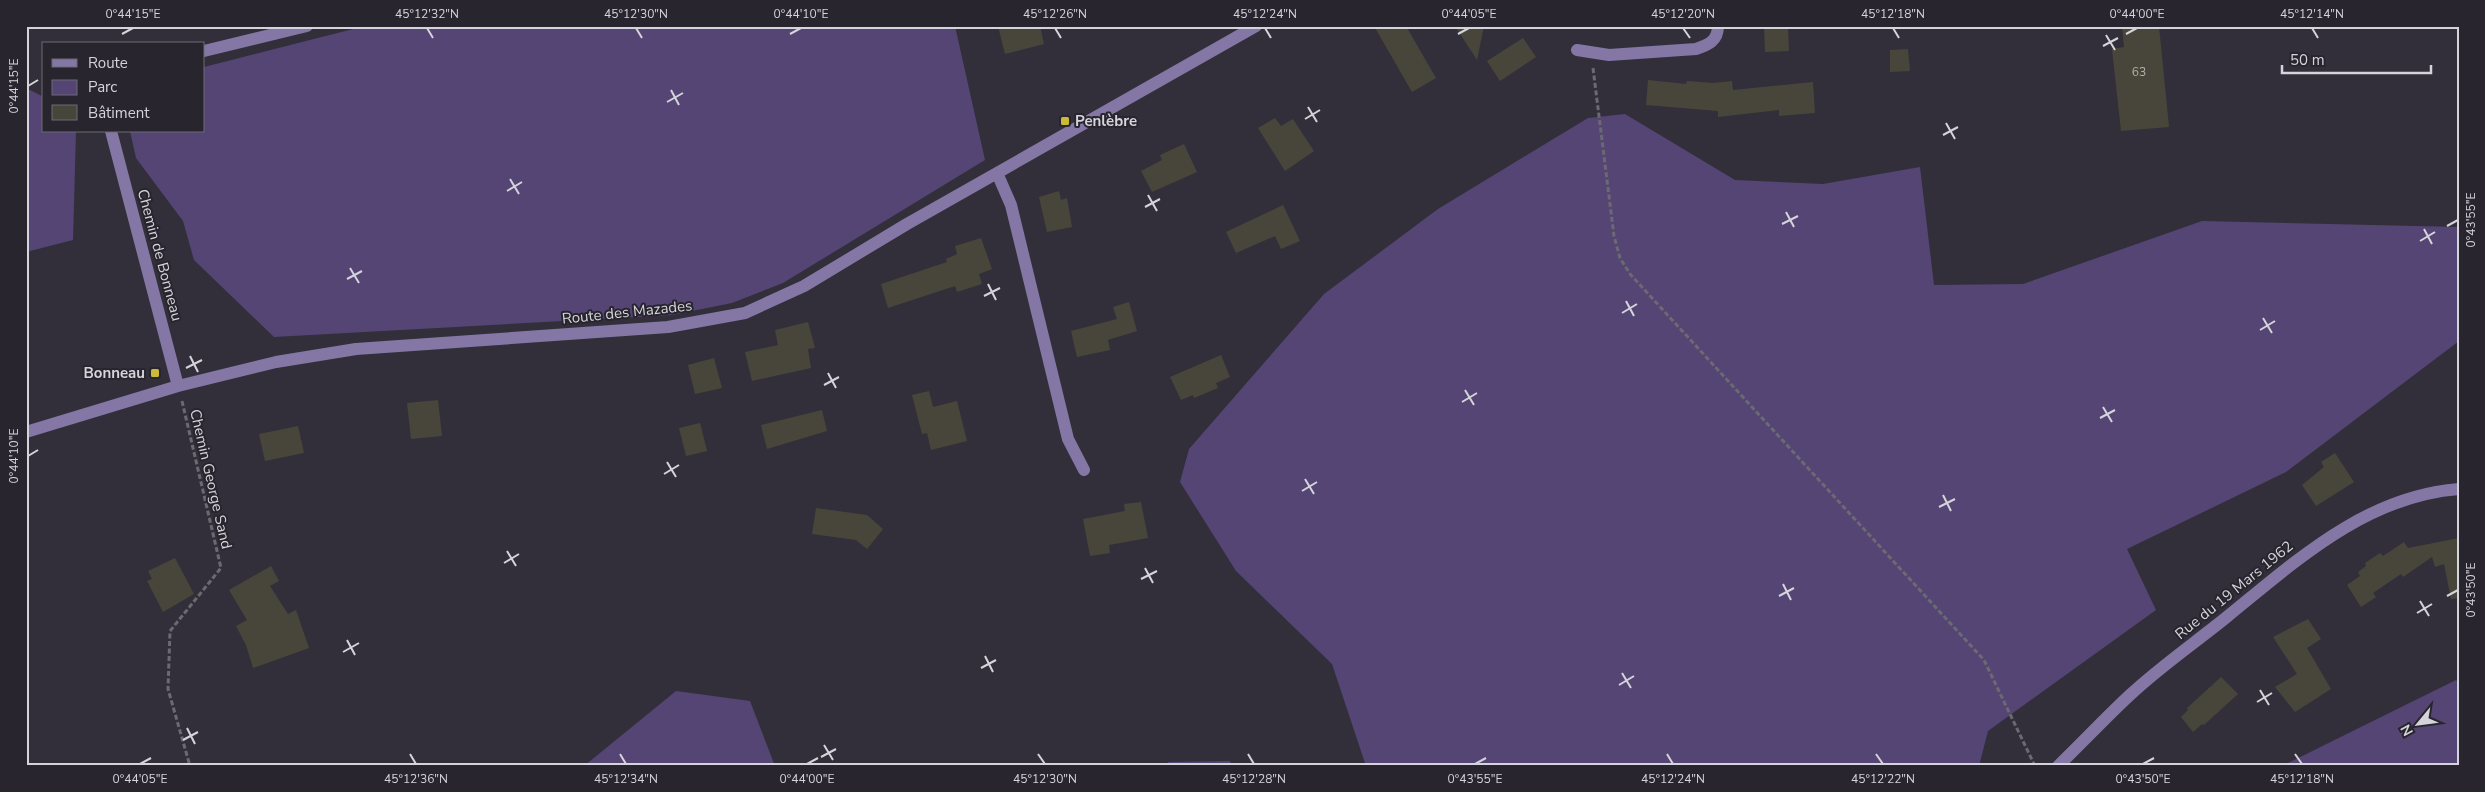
<svg xmlns="http://www.w3.org/2000/svg" width="2485" height="792" viewBox="0 0 2485 792" font-family="'Nunito Sans',sans-serif">
	<rect width="100%" height="100%" fill="#322f3a"/>
	<!-- green -->
	<path fill="#544575" d="M 365,26 L 955,26 L 985,160 L 783,283 L 732,303 L 672,315 L 274,337 L 194,260 L 183,221 L 136,158 L 130,131 L 204,131 L 204,67 Z
		M 26,88 L 44,97 L 44,131 L 76,131 L 73,240 L 26,252 Z
		M 1625,114 L 1735,180 L 1823,184 L 1920,167 L 1934,285 L 2023,284 L 2202,221 L 2459,227 L 2459,341 L 2286,472 L 2127,549 L 2156,610 L 1988,731 L 1979,766 L 1366,766 L 1332,664 L 1236,571 L 1180,482 L 1189,449 L 1324,294 L 1438,209 L 1588,118 Z
		M 2456,680 L 2459,684 L 2459,766 L 2282,766 Z
		M 676,691 L 750,701 L 775,766 L 584,766 Z
		M 1230,761 L 1232,766 L 1169,766 L 1168,762 Z"/>
	<!-- building -->
	<path fill="#48463b" d="M 998,26 L 1040,26 L 1044,44 L 1005,54 Z
		M 1374,26 L 1406,26 L 1436,78 L 1412,92 Z
		M 1455,26 L 1484,26 L 1477,60 Z
		M 1764,26 L 1788,26 L 1789,51 L 1765,52 Z
		M 2122,26 L 2159,26 L 2169,127 L 2121,131 L 2112,49 L 2124,47 Z
		M 1523,38 L 1536,57 L 1500,81 L 1487,61 Z
		M 1908,49 L 1910,71 L 1890,72 L 1890,50 Z
		M 1648,80 L 1686,84 L 1687,81 L 1713,83 L 1732,81 L 1733,90 L 1813,82 L 1815,113 L 1779,116 L 1779,110 L 1718,117 L 1718,111 L 1646,105 Z
		M 1275,118 L 1281,126 L 1293,119 L 1314,151 L 1285,171 L 1258,128 Z
		M 1184,144 L 1197,172 L 1152,192 L 1141,171 L 1162,160 L 1160,155 Z
		M 1059,191 L 1061,200 L 1067,198 L 1072,227 L 1047,232 L 1039,197 Z
		M 1283,205 L 1300,241 L 1281,249 L 1275,236 L 1236,253 L 1226,232 Z
		M 981,238 L 992,269 L 979,274 L 982,284 L 957,292 L 955,286 L 888,308 L 881,284 L 947,262 L 946,259 L 957,254 L 955,246 Z
		M 1129,302 L 1137,331 L 1108,340 L 1110,350 L 1077,357 L 1071,331 L 1117,319 L 1113,307 Z
		M 808,322 L 815,348 L 808,349 L 811,368 L 752,381 L 745,352 L 778,345 L 775,330 Z
		M 1221,355 L 1230,377 L 1216,383 L 1218,388 L 1194,398 L 1193,395 L 1181,400 L 1170,377 Z
		M 714,358 L 722,388 L 695,394 L 688,365 Z
		M 929,391 L 933,407 L 957,401 L 967,441 L 931,450 L 927,433 L 922,434 L 912,395 Z
		M 438,400 L 442,436 L 411,439 L 407,403 Z
		M 822,410 L 827,431 L 767,449 L 761,425 Z
		M 700,423 L 707,451 L 686,456 L 679,428 Z
		M 298,426 L 304,453 L 265,461 L 259,434 Z
		M 2335,453 L 2354,482 L 2316,506 L 2302,485 L 2324,467 L 2321,462 Z
		M 1141,502 L 1148,538 L 1109,545 L 1110,553 L 1090,556 L 1083,519 L 1125,511 L 1124,504 Z
		M 816,508 L 867,515 L 883,529 L 867,549 L 856,540 L 812,534 Z
		M 2459,538 L 2459,598 L 2451,599 L 2444,564 L 2435,567 L 2432,557 L 2403,577 L 2401,574 L 2373,593 L 2376,597 L 2361,607 L 2347,585 L 2360,576 L 2358,572 L 2366,566 L 2365,563 L 2380,553 L 2383,556 L 2404,542 L 2408,548 Z
		M 175,558 L 194,594 L 163,612 L 147,581 L 152,579 L 148,571 Z
		M 271,566 L 279,581 L 270,586 L 288,614 L 296,610 L 309,648 L 253,668 L 246,645 L 236,626 L 247,620 L 229,590 Z
		M 2308,619 L 2321,639 L 2307,648 L 2331,689 L 2295,712 L 2275,687 L 2297,674 L 2273,637 Z
		M 2221,677 L 2238,694 L 2204,725 L 2202,724 L 2193,732 L 2181,717 L 2188,710 L 2187,708 Z"/>
	<g fill="none" stroke-linecap="round" stroke-linejoin="round">
		<!-- path -->
		<path stroke="#6b6972" stroke-width="3" stroke-dasharray="5 2.5" stroke-linecap="butt" d="M 1593,68 L 1614,236 L 1620,258 L 1630,274 L 1984,660 L 2035,766
			M 182,401 L 221,568 L 170,631 L 168,689 L 190,766"/>
		<!-- minor -->
		<path stroke="#8477a5" stroke-width="12" d="M 1577,50 L 1609,55 L 1696,49 C 1708,45 1718,41 1718,26
			M 204,51 L 307,26
			M 111,131 L 178,386
			M 997,173 L 1011,205 L 1068,439 L 1084,470
			M 26,432 L 178,386 L 276,362 L 356,349 L 668,327 L 745,313 L 804,286 L 907,224 L 1256,26
			M 2058,766 C 2083,742 2106,717 2131,694 C 2161,666 2196,642 2228,616 C 2297,560 2366,496 2459,489"/>
	</g>
	<!-- ticks -->
	<path fill="none" stroke="#d5d4da" stroke-width="2" d="M 427,28 L 433,38M 636,28 L 642,38M 1055,28 L 1061,38M 1265,28 L 1271,38M 1683,28 L 1690,38M 1893,28 L 1899,38M 2312,28 L 2318,38M 122,34 L 133,28M 790,34 L 801,28M 1458,34 L 1469,28M 2126,34 L 2137,28M 2106,35 L 2115,50M 2103,46 L 2118,38M 28,86 L 38,80M 671,90 L 679,105M 667,102 L 683,93M 1308,107 L 1317,122M 1305,119 L 1320,110M 1946,123 L 1955,139M 1943,135 L 1958,127M 510,179 L 519,194M 507,191 L 522,182M 1148,195 L 1157,211M 1145,207 L 1160,199M 1786,212 L 1794,227M 1782,224 L 1798,216M 2447,226 L 2458,220M 2424,229 L 2432,244M 2420,241 L 2435,232M 350,268 L 359,283M 347,279 L 362,271M 988,284 L 996,300M 984,296 L 1000,288M 1626,301 L 1634,316M 1622,313 L 1637,304M 2263,318 L 2272,333M 2260,330 L 2275,321M 190,356 L 198,372M 186,368 L 202,360M 828,373 L 836,388M 824,385 L 839,377M 1465,390 L 1474,405M 1462,402 L 1477,393M 2103,407 L 2112,422M 2100,418 L 2115,410M 28,456 L 38,450M 667,462 L 676,477M 664,474 L 679,465M 1305,479 L 1314,494M 1302,491 L 1317,482M 1943,495 L 1951,511M 1939,507 L 1955,499M 507,551 L 516,566M 504,563 L 519,554M 1145,568 L 1153,583M 1141,579 L 1157,571M 1783,584 L 1791,600M 1779,596 L 1794,588M 2447,596 L 2458,590M 2420,601 L 2429,616M 2417,613 L 2432,604M 347,640 L 355,655M 343,652 L 359,643M 985,656 L 993,672M 981,668 L 996,660M 1622,673 L 1631,688M 1619,685 L 1634,676M 2260,690 L 2269,705M 2257,702 L 2272,693M 187,728 L 195,744M 183,740 L 198,732M 824,745 L 833,760M 410,754 L 416,764M 620,754 L 626,764M 1038,754 L 1045,764M 1248,754 L 1254,764M 1667,754 L 1673,764M 1876,754 L 1883,764M 2295,754 L 2302,764M 821,757 L 836,749M 140,764 L 151,758M 807,764 L 818,758M 1475,764 L 1486,758M 2143,764 L 2154,758"/>
	<!-- markers -->
	<g fill="#ceb838" stroke="#28252f" stroke-width="2">
		<rect x="1060" y="116" width="10" height="10" rx="2.5"/>
		<rect x="150" y="368" width="10" height="10" rx="2.5"/>
	</g>
	<g text-anchor="middle" stroke-width="4" stroke-linejoin="round" paint-order="stroke">
		<!-- number labels -->
		<g font-size="12" fill="#b2b0b2">
			<text x="2139" y="76">63</text>
		</g>
		<!-- poi labels -->
		<g font-size="15" font-weight="bold" fill="#d5d4da" stroke="#28252f" text-anchor="start">
			<text x="1075" y="126">Penlèbre</text>
			<text x="145" y="378" text-anchor="end">Bonneau</text>
		</g>
		<!-- street labels -->
		<g font-size="15" fill="#d5d4da" stroke="#28252f">
			<text transform="translate(160 255) rotate(75)" y="5">Chemin de Bonneau</text>
			<text transform="translate(627 312) rotate(-6)" y="5">Route des Mazades</text>
			<text transform="translate(211 479) rotate(77)" y="5">Chemin George Sand</text>
			<text transform="translate(2234 590) rotate(-39)" y="5">Rue du 19 Mars 1962</text>
		</g>
	</g>
	<!-- border -->
	<rect width="2485" height="792" fill="none" stroke="#28252f" stroke-width="55"/>
	<!-- legend -->
	<rect x="42" y="42" width="162" height="90" fill="#28252f" stroke="#6d6b73"/>
	<rect x="52" y="59" width="25" height="8" fill="#8477a5" stroke="#6d6b73"/>
	<text x="88" y="68" font-size="15" fill="#d5d4da">Route</text>
	<rect x="52" y="80" width="25" height="15" fill="#544575" stroke="#6d6b73"/>
	<text x="88" y="92" font-size="15" fill="#d5d4da">Parc</text>
	<rect x="52" y="105" width="25" height="15" fill="#48463b" stroke="#6d6b73"/>
	<text x="88" y="118" font-size="15" fill="#d5d4da">Bâtiment</text>
	<!-- north arrow -->
	<g transform="translate(2418 724) rotate(241)" stroke="#28252f" stroke-width="4" paint-order="stroke">
	<path d="M0-4L9 19L0 12L-9 19Z" fill="#d5d4da"/>
	<text y="-8" font-size="14" font-weight="bold" text-anchor="middle" fill="#d5d4da">N</text>
	</g>
	<!-- scale -->
	<path d="M2282 65v8h149v-8" fill="none" stroke="#d5d4da" stroke-width="2.5"/>
	<text x="2290" y="65" font-size="15" fill="#d5d4da" stroke="#28252f" stroke-width="4" paint-order="stroke">50 m</text>
	<rect x="28" y="28" width="2430" height="736" fill="none" stroke="#d5d4da" stroke-width="2"/>
	<g font-size="12" text-anchor="middle" fill="#d5d4da">
		<text x="133" y="18">0°44'15"E</text>
		<text x="427" y="18">45°12'32"N</text>
		<text x="636" y="18">45°12'30"N</text>
		<text x="801" y="18">0°44'10"E</text>
		<text x="1055" y="18">45°12'26"N</text>
		<text x="1265" y="18">45°12'24"N</text>
		<text x="1469" y="18">0°44'05"E</text>
		<text x="1683" y="18">45°12'20"N</text>
		<text x="1893" y="18">45°12'18"N</text>
		<text x="2137" y="18">0°44'00"E</text>
		<text x="2312" y="18">45°12'14"N</text>
		<text transform="translate(14 86) rotate(-90)" y="4">0°44'15"E</text>
		<text transform="translate(2471 220) rotate(-90)" y="4">0°43'55"E</text>
		<text transform="translate(14 456) rotate(-90)" y="4">0°44'10"E</text>
		<text transform="translate(2471 590) rotate(-90)" y="4">0°43'50"E</text>
		<text x="140" y="783">0°44'05"E</text>
		<text x="416" y="783">45°12'36"N</text>
		<text x="626" y="783">45°12'34"N</text>
		<text x="807" y="783">0°44'00"E</text>
		<text x="1045" y="783">45°12'30"N</text>
		<text x="1254" y="783">45°12'28"N</text>
		<text x="1475" y="783">0°43'55"E</text>
		<text x="1673" y="783">45°12'24"N</text>
		<text x="1883" y="783">45°12'22"N</text>
		<text x="2143" y="783">0°43'50"E</text>
		<text x="2302" y="783">45°12'18"N</text>
	</g>
</svg>
